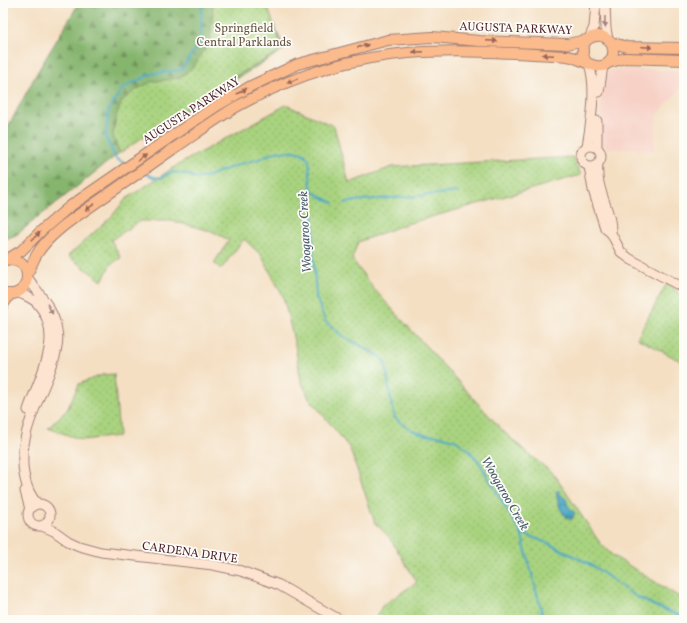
<svg xmlns="http://www.w3.org/2000/svg" width="687" height="623" viewBox="0 0 687 623" font-family="Vollkorn,serif">
	<defs>
		<pattern id="forest-firs" width="22" height="20" patternUnits="userSpaceOnUse"><rect width="22" height="20" fill="#86b56e"/><path d="M5 1l3.5 6h-7zM16 11l3.5 6h-7z" fill="#70935b"/></pattern>
		<pattern id="park-dots" width="8" height="8" patternUnits="userSpaceOnUse"><rect width="8" height="8" fill="#a9d37f"/><path d="M2 2h.1M6 6h.1" fill="none" stroke="#93b56e" stroke-width="1.8" stroke-linecap="round"/></pattern>
		<pattern id="water-waves" width="16" height="10" patternUnits="userSpaceOnUse"><rect width="16" height="10" fill="#47a7c6"/><path d="M0 5q4-4 8 0t8 0" fill="none" stroke="#3d87a1"/></pattern>
	</defs>
	<rect width="100%" height="100%" fill="#fdfcf7"/>
	<filter id="ink" filterUnits="userSpaceOnUse"><feTurbulence type="fractalNoise" baseFrequency=".025" numOctaves="2"/><feDisplacementMap in="SourceGraphic" scale="8" xChannelSelector="R" yChannelSelector="G"/><feConvolveMatrix kernelMatrix="1 2 1 2 8 2 1 2 1" color-interpolation-filters="sRGB"/></filter>
	<filter id="wash" filterUnits="userSpaceOnUse"><feTurbulence type="fractalNoise" baseFrequency=".012" numOctaves="4" result="noise"/><feDisplacementMap in="SourceGraphic" scale="16" xChannelSelector="R" yChannelSelector="G"/><feGaussianBlur stdDeviation="0.9" result="paint"/><feColorMatrix in="noise" values="0 0 0 0 0 0 0 0 0 0 0 0 0 0 0 0 0 1.4 0 .05"/><feComposite in="paint" operator="in"/></filter>
	<g filter="url(#wash)">
		<rect width="100%" height="100%" fill="#f4dfc3"/>
		<!-- built -->
		<path fill="#f7d1c6" d="M 620,69 L 684,71 L 684,86 L 666,104 L 657,116 L 654,150 L 607,148 L 600,140 L 601,99 L 606,75 L 610,70 Z"/>
		<!-- forest -->
		<path fill="url(#forest-firs)" stroke="#686a4c" d="M 79,3 L 264,3 L 285,49 L 128,146 L 16,235 L 3,240 L 3,136 L 38,71 Z"/>
		<!-- park -->
		<path fill="url(#park-dots)" stroke="#7a7955" d="M 212,3 L 266,3 L 283,50 L 239,74 L 200,98 L 120,153 L 113,136 L 116,117 L 122,101 L 136,90 L 151,82 L 179,78 L 192,68 L 210,43 L 213,8 Z
			M 286,105 L 334,126 L 349,183 L 392,167 L 573,157 L 581,175 L 406,224 L 358,242 L 352,259 L 373,288 L 504,432 L 532,457 L 549,470 L 557,479 L 600,543 L 612,555 L 684,600 L 684,620 L 375,620 L 382,606 L 417,582 L 389,537 L 375,523 L 350,449 L 337,432 L 309,398 L 301,381 L 295,345 L 283,296 L 261,255 L 244,239 L 221,269 L 214,263 L 229,240 L 211,231 L 172,221 L 140,221 L 111,240 L 121,258 L 111,264 L 102,281 L 68,256 L 111,217 L 126,199 L 176,166 Z
			M 667,283 C 677,288 675,293 684,298 L 684,363 L 637,338 Z
			M 114,374 L 119,436 L 82,440 L 48,428 L 67,410 L 79,384 L 102,375 Z"/>
		<!-- water -->
		<path fill="url(#water-waves)" stroke="#486378" d="M 558,490 L 561,495 L 566,499 L 568,506 L 575,513 L 571,520 C 560,514 558,503 556,492 Z"/>
		<g fill="none" stroke-linecap="round" stroke-linejoin="round">
			<!-- stream -->
			<path stroke="#47a7c6" stroke-width="2" d="M 125,163 L 116,159 L 106,138 L 108,111 L 123,88 L 151,74 L 181,70 L 200,43 L 202,9 L 200,3
				M 145,173 L 153,177 L 161,178 L 172,172 L 186,174 L 195,178 L 203,178 L 240,164 L 259,159 L 275,152 L 296,151 L 304,154 L 309,160 L 314,231 L 313,247 L 316,297 L 325,321 L 341,335 L 381,357 L 386,365 L 391,402 L 395,418 L 401,423 L 412,430 L 426,435 L 440,436 L 455,440 L 468,449 L 479,462 L 521,533 L 544,620
				M 310,188 L 321,197 L 334,203
				M 345,203 L 362,200 L 406,197 L 458,192
				M 521,533 L 550,544 L 593,566 L 635,596 L 655,606 L 678,615 L 684,616"/>
		</g>
	</g>
	<g filter="url(#ink)">
		<g fill="none" stroke-linecap="round" stroke-linejoin="round">
			<!-- secondary casing -->
			<g stroke="#9f7f77" stroke-width="11">
				<path id="secondary" d="M 605,3 L 606,28 L 608,40
					M 589,39 L 594,27 L 596,3
					M 599,92 L 603,66
					M581 156a10 10 0 1 1 20 0a10 10 0 1 1-20 0Z
					M 587,146 C 591,122 597,87 589,64
					M 597,147 L 597,121
					M 598,163 C 595,191 612,209 611,233
					M 589,166 L 593,190 L 605,228 L 611,233 L 621,252 L 630,259 L 684,288
					M 27,277 C 39,294 54,309 57,330 C 60,345 54,360 49,374 C 36,407 18,438 24,474 C 26,485 29,496 38,504
					M 18,292 C 25,296 32,298 37,303 C 66,335 39,377 28,410
					M 25,491 L 30,509
					M28 515a11 11 0 1 1 22 0a11 11 0 1 1-22 0Z
					M 42,526 L 54,531 L 68,541 L 79,546 L 101,552 L 213,565 L 241,571 L 279,585 L 340,620"/>
			</g>
			<!-- primary casing -->
			<g stroke="#9f7f77" stroke-width="12">
				<path id="primary" d="M 610,42 L 627,47 L 684,48
					M 608,63 L 625,58 L 684,60
					M 6,260 L 21,251 L 41,231 L 69,207 L 188,125 L 215,107 L 251,86 L 298,64 L 388,40 L 432,37 L 480,41 L 567,44 L 586,40
					M 27,274 C 31,268 33,260 37,254 C 46,239 60,228 74,218 C 107,195 140,172 173,149 C 194,135 214,120 236,107 C 288,78 347,58 408,53 C 460,49 515,53 567,56 C 580,57 597,73 608,63 C 619,53 611,34 596,36 C 582,38 580,51 586,62
					M 3,293 C 32,302 37,255 5,260
					M 3,305 L 10,294"/>
			</g>
			<!-- secondary -->
			<use href="#secondary" stroke="#fde4d1" stroke-width="9"/>
			<!-- primary -->
			<use href="#primary" stroke="#fbbb8c" stroke-width="10"/>
		</g>
		<!-- one-way arrows -->
		<defs><path id="oneway-solid" d="M-6-.8H1V-3.2L6.5 0L1 3.2V.8H-6Z"/></defs>
		<g fill="#a4827e">
			<use href="#oneway-solid" transform="translate(605 22) rotate(89)"/>
			<use href="#oneway-solid" transform="translate(50 309) rotate(61)"/>
		</g>
		<g fill="#9a6557">
			<use href="#oneway-solid" transform="translate(492 41) rotate(2)"/>
			<use href="#oneway-solid" transform="translate(363 46) rotate(-14)"/>
			<use href="#oneway-solid" transform="translate(647 47) rotate(2)"/>
			<use href="#oneway-solid" transform="translate(418 52) rotate(177)"/>
			<use href="#oneway-solid" transform="translate(548 55) rotate(-178)"/>
			<use href="#oneway-solid" transform="translate(292 81) rotate(159)"/>
			<use href="#oneway-solid" transform="translate(242 91) rotate(-30)"/>
			<use href="#oneway-solid" transform="translate(142 158) rotate(-35)"/>
			<use href="#oneway-solid" transform="translate(90 207) rotate(145)"/>
			<use href="#oneway-solid" transform="translate(36 236) rotate(-45)"/>
		</g>
	</g>
	<g text-anchor="middle" stroke-width="3.5" stroke-linejoin="round" paint-order="stroke">
		<!-- park labels -->
		<g font-size="12" fill="#654" stroke="#fdfcf7">
			<text x="244" y="32">Springfield<tspan x="244" dy="14">Central Parklands</tspan></text>
		</g>
		<!-- street labels -->
		<g font-size="12" fill="#4a1f2b" stroke="#fdfcf7">
			<text transform="translate(516 28) rotate(2)" y="4">AUGUSTA PARKWAY</text>
			<text transform="translate(191 110) rotate(-33)" y="4">AUGUSTA PARKWAY</text>
			<text transform="translate(190 552) rotate(8)" y="4">CARDENA DRIVE</text>
		</g>
		<!-- water labels -->
		<g font-size="13" font-style="italic" fill="#495c71" stroke="#fdfcf7">
			<text transform="translate(304 232) rotate(-93)" y="5">Woogaroo Creek</text>
			<text transform="translate(506 493) rotate(60)" y="5">Woogaroo Creek</text>
		</g>
	</g>
	<!-- margin -->
	<rect width="687" height="623" fill="none" stroke="#fdfcf7" stroke-width="16"/>
</svg>
